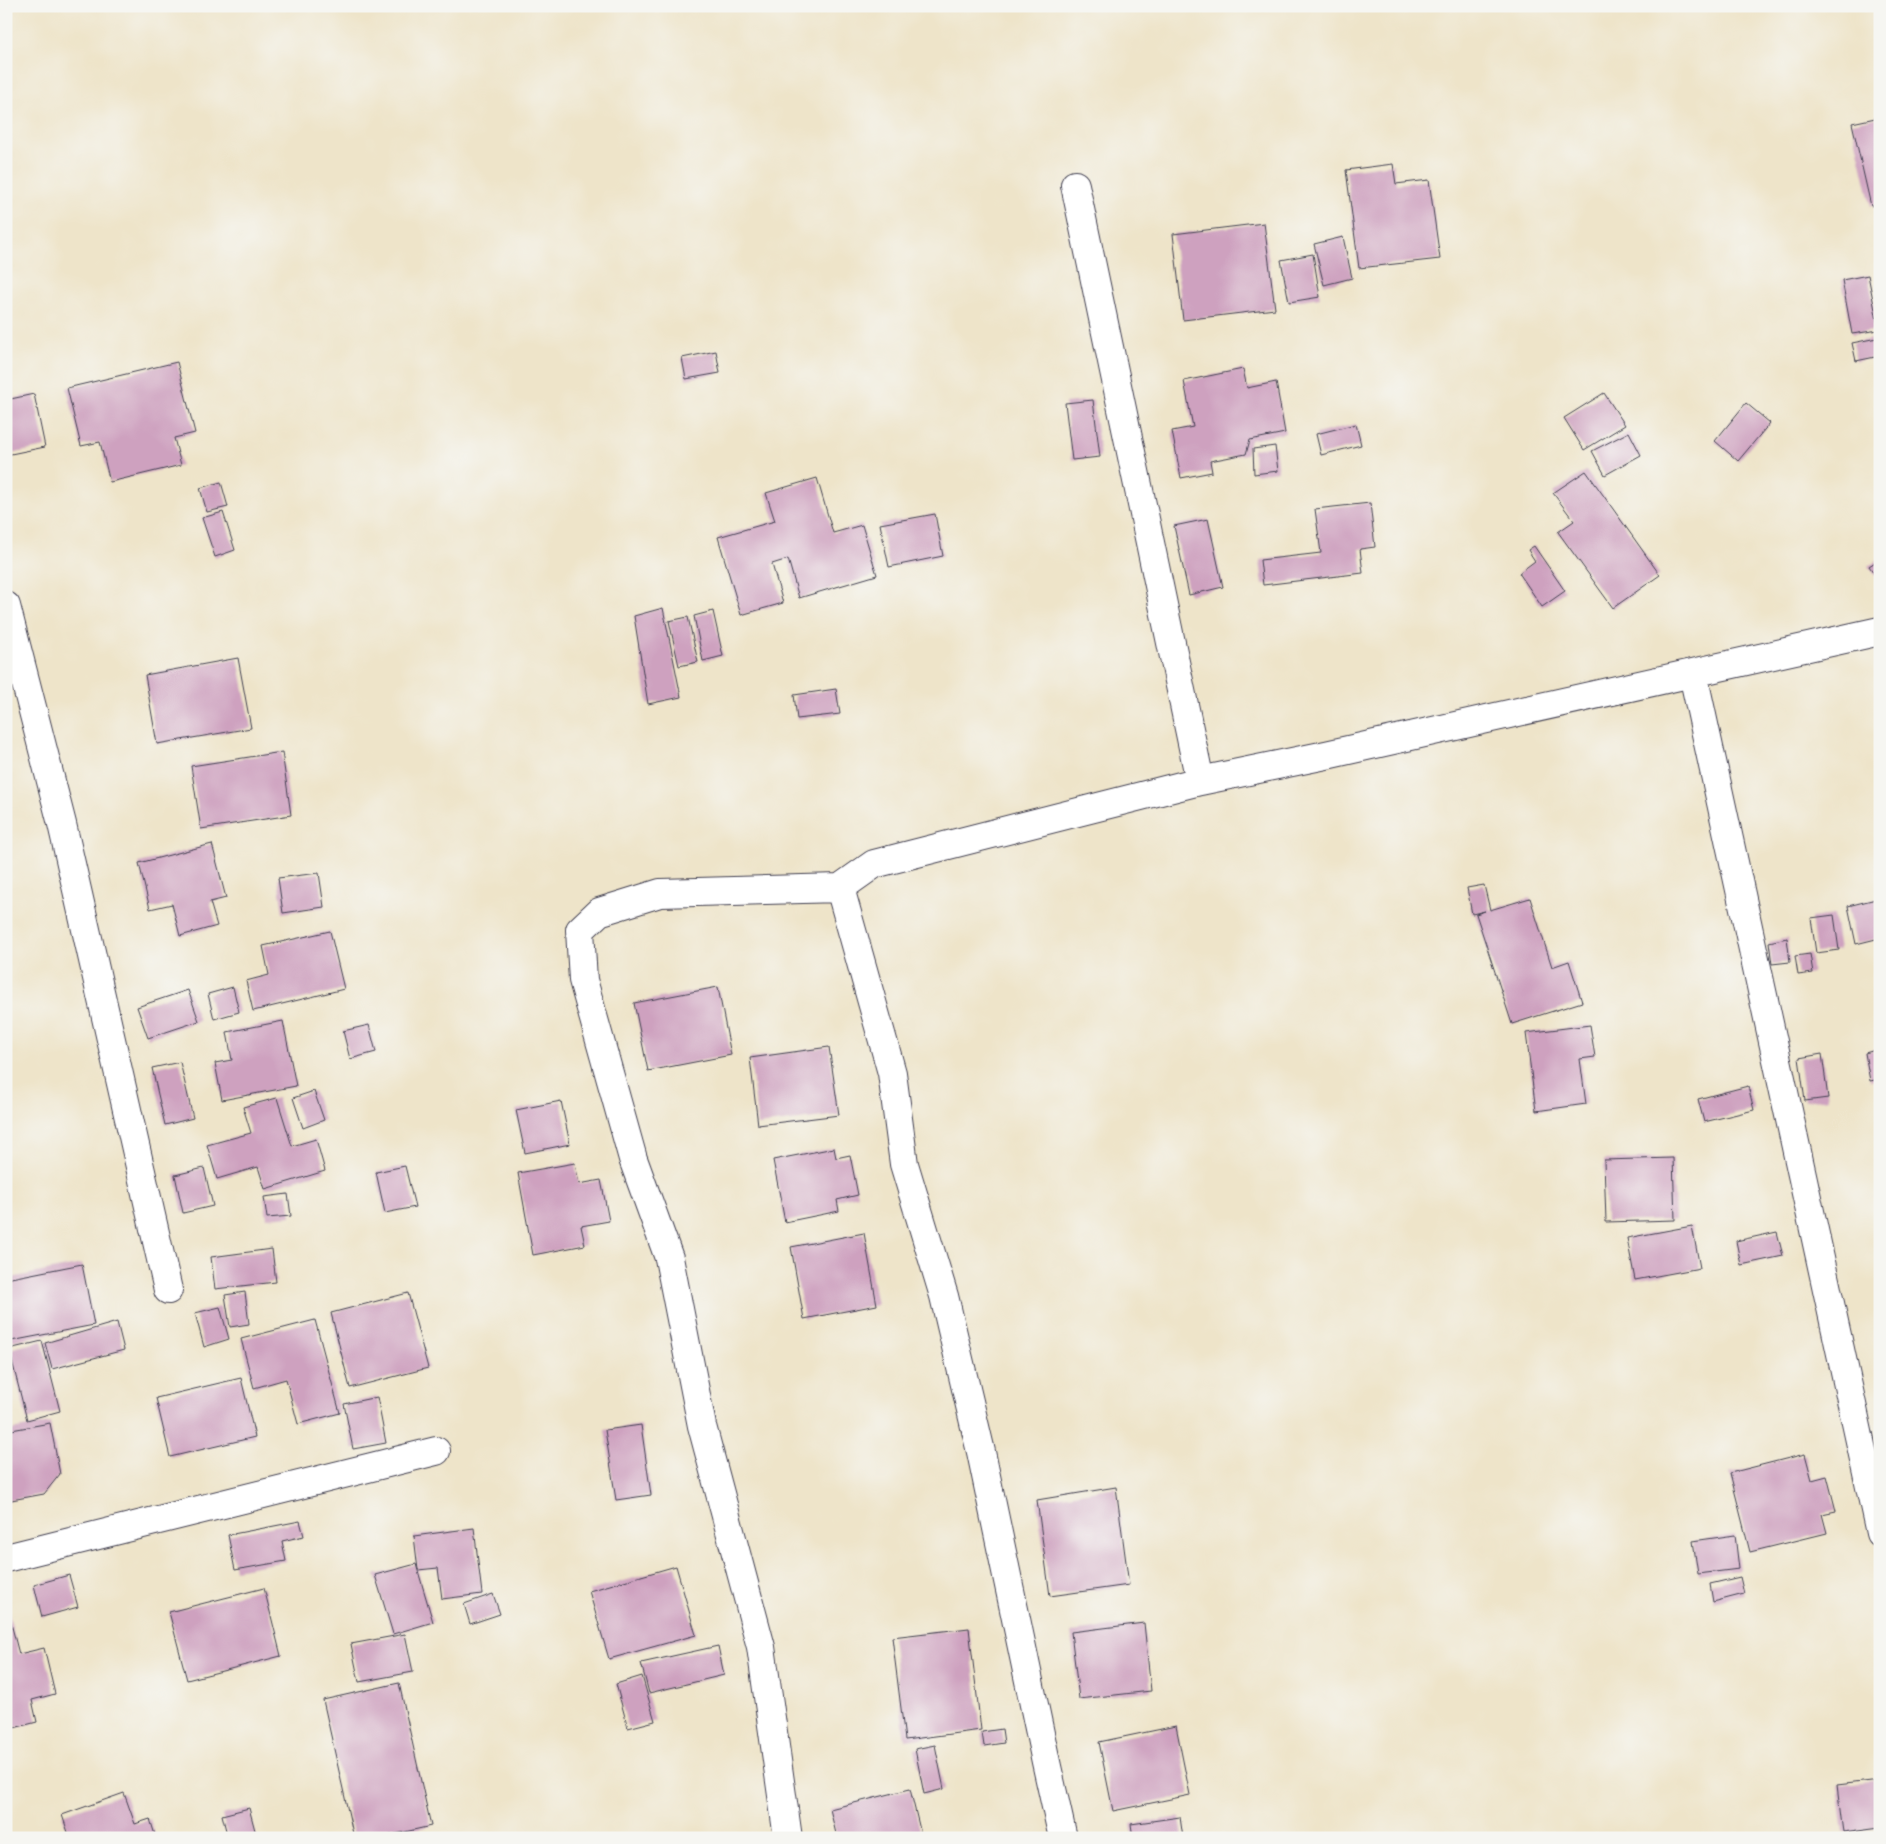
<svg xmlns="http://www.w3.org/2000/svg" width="1886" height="1844" viewBox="0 0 1886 1844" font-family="'Shantell Sans',sans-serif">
	<rect width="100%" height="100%" fill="#f6f6f2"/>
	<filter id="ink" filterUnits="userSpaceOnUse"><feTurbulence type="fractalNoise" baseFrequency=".02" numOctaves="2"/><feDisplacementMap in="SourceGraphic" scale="10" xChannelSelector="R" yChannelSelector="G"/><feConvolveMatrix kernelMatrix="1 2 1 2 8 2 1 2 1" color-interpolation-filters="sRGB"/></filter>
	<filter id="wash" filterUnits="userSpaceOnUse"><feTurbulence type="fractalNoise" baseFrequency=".0096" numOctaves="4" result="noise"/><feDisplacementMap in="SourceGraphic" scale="20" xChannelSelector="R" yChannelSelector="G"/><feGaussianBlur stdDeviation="1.12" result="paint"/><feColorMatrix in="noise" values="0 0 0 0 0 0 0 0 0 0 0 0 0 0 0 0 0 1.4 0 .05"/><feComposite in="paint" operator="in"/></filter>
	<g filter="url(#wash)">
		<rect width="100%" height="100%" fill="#eee4c9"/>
		<g id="blocks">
			<!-- building -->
			<path fill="#cea1bf" d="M 1880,117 L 1880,204 L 1871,206 L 1852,123 Z
				M 1393,164 L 1396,184 L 1429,180 L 1440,259 L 1359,268 L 1346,170 Z
				M 1264,223 L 1275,309 L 1183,320 L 1173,234 Z
				M 1343,237 L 1352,278 L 1324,285 L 1314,244 Z
				M 1313,254 L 1320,297 L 1289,302 L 1281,260 Z
				M 1868,275 L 1879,330 L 1852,334 L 1842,280 Z
				M 1877,338 L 1880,356 L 1856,361 L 1852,343 Z
				M 716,351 L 720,373 L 686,379 L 682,358 Z
				M 177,362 L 195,433 L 174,438 L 181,465 L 110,482 L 100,442 L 81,446 L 67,388 Z
				M 1243,369 L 1247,388 L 1276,382 L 1285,433 L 1250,440 L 1246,454 L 1210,461 L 1212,472 L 1181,478 L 1172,431 L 1193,427 L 1184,381 Z
				M 1604,393 L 1625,425 L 1584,450 L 1564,418 Z
				M 34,394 L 45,447 L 6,455 L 6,400 Z
				M 1093,400 L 1100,457 L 1072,460 L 1065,403 Z
				M 1746,403 L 1770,423 L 1738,461 L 1715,441 Z
				M 1356,424 L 1361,445 L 1321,455 L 1316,434 Z
				M 1629,432 L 1641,455 L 1605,475 L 1592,451 Z
				M 1275,446 L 1278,471 L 1254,474 L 1253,449 Z
				M 1586,471 L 1660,575 L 1613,608 L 1558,532 L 1574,521 L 1553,493 Z
				M 817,478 L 833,533 L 862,525 L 877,575 L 799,598 L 788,559 L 772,564 L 783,603 L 741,615 L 718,537 L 775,521 L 766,493 Z
				M 221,482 L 228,507 L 207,512 L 200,488 Z
				M 1370,503 L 1375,547 L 1360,549 L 1363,573 L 1263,585 L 1260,560 L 1321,553 L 1315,509 Z
				M 223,512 L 235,550 L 215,557 L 202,518 Z
				M 935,514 L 943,556 L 889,567 L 880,524 Z
				M 1208,519 L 1223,587 L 1189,595 L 1174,526 Z
				M 1534,546 L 1565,591 L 1542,607 L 1519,573 L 1535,561 L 1528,550 Z
				M 1880,559 L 1880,582 L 1869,566 Z
				M 663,608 L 681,697 L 648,704 L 634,616 Z
				M 713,611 L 723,656 L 703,661 L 694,616 Z
				M 688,617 L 698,662 L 679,666 L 669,621 Z
				M 238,658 L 251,728 L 157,744 L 145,675 Z
				M 836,689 L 840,714 L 797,719 L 794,695 Z
				M 282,752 L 291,815 L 201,829 L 191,766 Z
				M 212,844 L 226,898 L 210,902 L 217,926 L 180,936 L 172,904 L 150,909 L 139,863 Z
				M 319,873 L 324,907 L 283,913 L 278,878 Z
				M 1484,885 L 1490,910 L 1530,898 L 1552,967 L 1569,961 L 1582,1002 L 1512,1024 L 1476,914 L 1485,911 L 1472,914 L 1467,888 Z
				M 1880,898 L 1880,938 L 1856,944 L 1848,906 Z
				M 1834,915 L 1839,950 L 1816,953 L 1811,918 Z
				M 330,931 L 344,989 L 253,1011 L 246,981 L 269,975 L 263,946 Z
				M 1787,938 L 1790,962 L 1772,964 L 1769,942 Z
				M 1810,954 L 1813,973 L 1798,975 L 1795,956 Z
				M 233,987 L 239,1012 L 214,1019 L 208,994 Z
				M 718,987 L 731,1055 L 648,1071 L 634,1003 Z
				M 188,990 L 199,1021 L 148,1038 L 137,1007 Z
				M 283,1021 L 296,1086 L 222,1100 L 215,1063 L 232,1060 L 227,1032 Z
				M 369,1025 L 376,1052 L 350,1059 L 343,1031 Z
				M 1590,1025 L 1595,1057 L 1580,1059 L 1586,1104 L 1536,1111 L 1526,1033 Z
				M 829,1047 L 839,1115 L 758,1125 L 750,1058 Z
				M 1879,1049 L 1880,1079 L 1870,1081 L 1865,1053 Z
				M 1822,1054 L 1828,1098 L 1805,1101 L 1799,1058 Z
				M 180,1062 L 193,1118 L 165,1125 L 152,1068 Z
				M 1748,1086 L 1754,1110 L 1704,1122 L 1698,1099 Z
				M 314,1091 L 324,1120 L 303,1128 L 293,1098 Z
				M 277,1098 L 292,1146 L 316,1139 L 325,1171 L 265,1189 L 258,1167 L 217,1179 L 207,1145 L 251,1133 L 243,1107 Z
				M 561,1101 L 570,1144 L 525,1153 L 516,1110 Z
				M 834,1148 L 836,1158 L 850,1155 L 858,1195 L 837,1200 L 839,1211 L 785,1222 L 773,1160 Z
				M 1673,1158 L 1675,1220 L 1606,1222 L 1604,1160 Z
				M 575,1163 L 579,1184 L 601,1180 L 609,1221 L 581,1226 L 585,1245 L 533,1255 L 518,1173 Z
				M 405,1166 L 415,1207 L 385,1213 L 376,1172 Z
				M 204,1168 L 213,1206 L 183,1213 L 175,1175 Z
				M 288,1194 L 291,1216 L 267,1218 L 264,1197 Z
				M 1692,1226 L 1700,1268 L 1635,1280 L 1627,1238 Z
				M 1777,1232 L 1783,1256 L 1741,1265 L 1736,1241 Z
				M 864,1233 L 877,1305 L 804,1319 L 791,1247 Z
				M 272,1249 L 276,1282 L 215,1289 L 211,1257 Z
				M 82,1264 L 94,1325 L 6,1342 L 6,1279 Z
				M 245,1292 L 249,1324 L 230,1327 L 225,1295 Z
				M 408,1293 L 428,1368 L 350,1388 L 331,1313 Z
				M 220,1307 L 229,1339 L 204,1347 L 195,1313 Z
				M 315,1320 L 340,1413 L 298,1424 L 286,1379 L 254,1388 L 241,1339 Z
				M 117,1322 L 124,1350 L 52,1369 L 45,1343 Z
				M 42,1341 L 60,1411 L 27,1420 L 9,1349 Z
				M 241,1378 L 255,1437 L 170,1457 L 156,1398 Z
				M 377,1397 L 386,1443 L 353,1449 L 344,1404 Z
				M 50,1423 L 60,1474 L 44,1494 L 6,1501 L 6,1431 Z
				M 641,1425 L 651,1495 L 616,1500 L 605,1430 Z
				M 1805,1454 L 1812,1480 L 1827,1476 L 1836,1511 L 1822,1514 L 1827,1533 L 1750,1552 L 1730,1473 Z
				M 1116,1487 L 1129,1585 L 1050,1596 L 1037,1500 Z
				M 300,1521 L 304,1536 L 282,1541 L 286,1561 L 235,1570 L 228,1535 Z
				M 474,1528 L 482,1594 L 442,1599 L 438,1568 L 418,1570 L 414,1536 Z
				M 1735,1535 L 1739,1569 L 1698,1574 L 1693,1541 Z
				M 416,1564 L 433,1622 L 393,1634 L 375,1575 Z
				M 676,1566 L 696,1635 L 609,1659 L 589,1591 Z
				M 69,1575 L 78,1607 L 42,1617 L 34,1585 Z
				M 1740,1577 L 1744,1594 L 1713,1602 L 1710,1584 Z
				M 264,1588 L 281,1656 L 187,1680 L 169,1612 Z
				M 493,1594 L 500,1614 L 470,1624 L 464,1604 Z
				M 6,1604 L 19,1654 L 44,1648 L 55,1694 L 32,1700 L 37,1722 L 6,1730 Z
				M 1144,1623 L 1151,1691 L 1079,1699 L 1071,1632 Z
				M 969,1628 L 981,1730 L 905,1740 L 892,1637 Z
				M 405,1634 L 413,1672 L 359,1682 L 351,1644 Z
				M 718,1646 L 724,1675 L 649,1693 L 641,1663 Z
				M 642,1676 L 655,1721 L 628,1728 L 616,1684 Z
				M 399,1683 L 431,1826 L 378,1838 L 354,1838 L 323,1700 Z
				M 1176,1726 L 1190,1795 L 1113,1811 L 1099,1742 Z
				M 1002,1729 L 1004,1743 L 984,1746 L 982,1732 Z
				M 935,1745 L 944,1789 L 924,1794 L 915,1749 Z
				M 1880,1780 L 1880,1828 L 1843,1833 L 1837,1785 Z
				M 910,1789 L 922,1838 L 837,1838 L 830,1809 Z
				M 124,1793 L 135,1824 L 150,1819 L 156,1838 L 70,1838 L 62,1815 Z
				M 249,1808 L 257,1838 L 228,1838 L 222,1815 Z
				M 1180,1817 L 1183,1838 L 1133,1838 L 1131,1824 Z"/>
		</g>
	</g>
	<g filter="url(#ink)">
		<use href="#blocks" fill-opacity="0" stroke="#413f50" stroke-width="1"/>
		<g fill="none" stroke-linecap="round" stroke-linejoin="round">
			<!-- minor casing -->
			<g stroke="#413f50" stroke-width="30">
				<path id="minor" d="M 1075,185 L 1200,781
					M 6,606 L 62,824 L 168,1290
					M 1693,674 L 1880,1533
					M 840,888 L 892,1073 L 904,1164 L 944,1296 L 981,1452 L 1046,1762 L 1063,1838
					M 6,1558 L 436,1451
					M 788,1838 L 761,1647 L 702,1426 L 669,1258 L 633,1159 L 583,980 L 580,930 L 599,912 L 660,893 L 840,888 L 874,864 L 1200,781 L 1326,755 L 1880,631"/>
			</g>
			<!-- minor -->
			<use href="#minor" stroke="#fff" stroke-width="28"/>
		</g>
	</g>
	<!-- margin -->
	<rect width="1886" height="1844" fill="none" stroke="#f6f6f2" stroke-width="25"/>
</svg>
